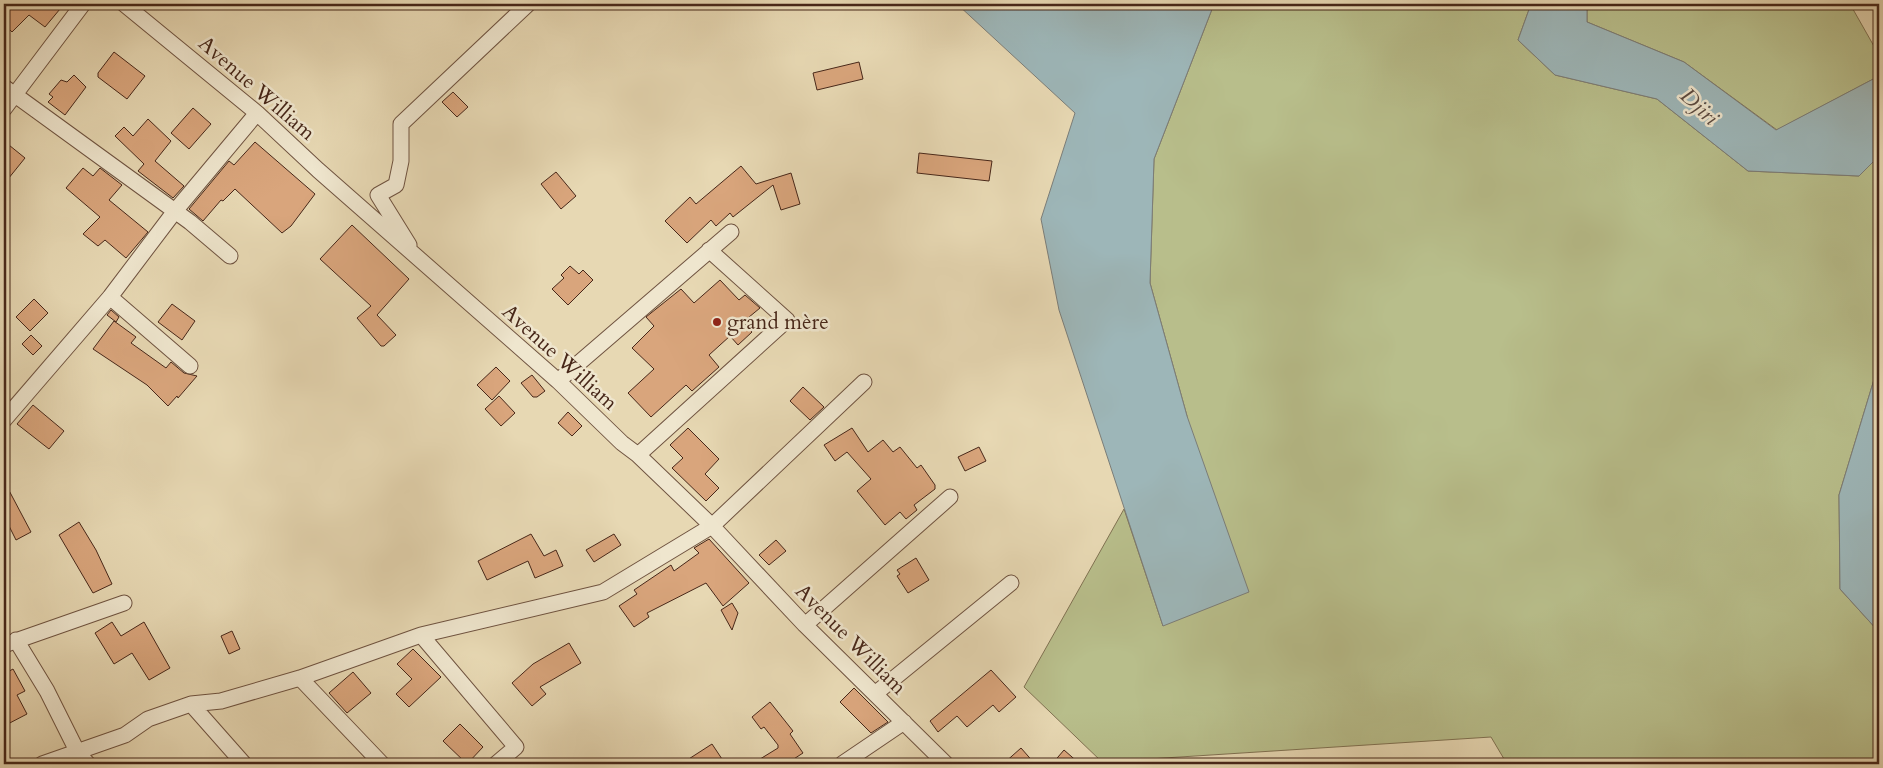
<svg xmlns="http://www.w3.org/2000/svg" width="1883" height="768" viewBox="0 0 1883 768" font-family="Cardo,serif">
	<rect width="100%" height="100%" fill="#e7d8b3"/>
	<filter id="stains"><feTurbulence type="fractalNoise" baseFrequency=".004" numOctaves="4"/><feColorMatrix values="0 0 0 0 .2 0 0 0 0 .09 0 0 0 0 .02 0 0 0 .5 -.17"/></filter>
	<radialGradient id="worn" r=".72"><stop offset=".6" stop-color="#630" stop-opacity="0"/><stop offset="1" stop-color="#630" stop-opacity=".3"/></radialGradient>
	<!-- green -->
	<path fill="#b8be8b" stroke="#807252" d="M 1214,4 L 1531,4 L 1518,40 L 1555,75 L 1657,99 L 1748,171 L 1859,176 L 1879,156 L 1879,363 L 1839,495 L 1840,589 L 1879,632 L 1879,764 L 1507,764 L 1491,737 L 1102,762 L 1024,687 L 1124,509 L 1163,626 L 1187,416 L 1150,283 L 1154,159 Z
		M 1587,4 L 1850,4 L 1879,55 L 1879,76 L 1777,130 L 1684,62 L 1587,22 Z"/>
	<!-- water -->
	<path fill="#9db6b8" stroke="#7b7d78" d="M 957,4 L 1214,4 L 1154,159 L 1150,283 L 1187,416 L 1249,592 L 1163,626 L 1059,310 L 1041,219 L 1075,113 Z
		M 1531,4 L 1587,4 L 1587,22 L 1684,62 L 1776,130 L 1879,76 L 1879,156 L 1859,176 L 1748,171 L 1657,99 L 1555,75 L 1518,40 Z
		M 1879,363 L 1879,632 L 1840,589 L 1839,495 Z"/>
	<!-- building -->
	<path fill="#d9a57c" stroke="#472719" d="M 4,4 L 53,4 L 60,9 L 45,27 L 29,15 L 12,32 L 4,24 Z
		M 114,52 L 145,76 L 127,99 L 98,77 L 98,73 Z
		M 859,62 L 863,79 L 817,90 L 813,73 Z
		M 74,75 L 86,87 L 65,115 L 48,102 L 53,97 L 49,94 L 61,80 L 67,82 Z
		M 453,92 L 468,107 L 457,117 L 442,102 Z
		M 193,108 L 211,124 L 189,149 L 171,133 Z
		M 148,119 L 171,141 L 155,161 L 184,186 L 173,198 L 138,171 L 144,164 L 115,136 L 124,127 L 133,136 Z
		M 4,141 L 25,158 L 4,184 Z
		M 255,142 L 315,194 L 291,226 L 282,233 L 235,189 L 223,201 L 221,200 L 203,221 L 189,209 L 229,161 L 234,165 Z
		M 919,153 L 992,161 L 989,181 L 917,173 Z
		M 741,166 L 756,184 L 791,173 L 800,204 L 781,210 L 773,185 L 733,217 L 730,213 L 716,226 L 711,220 L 687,243 L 665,221 L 690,197 L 696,204 Z
		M 83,168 L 93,176 L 100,168 L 122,185 L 109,200 L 148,232 L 126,258 L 105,240 L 98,246 L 83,234 L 100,217 L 66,188 Z
		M 556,172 L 576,196 L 561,209 L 541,184 Z
		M 352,225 L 409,279 L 377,315 L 396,335 L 384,346 L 381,346 L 357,318 L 371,306 L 320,259 Z
		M 570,266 L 579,274 L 583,270 L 593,280 L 568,305 L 552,289 L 564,278 L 561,275 Z
		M 720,280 L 739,300 L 745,295 L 760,308 L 743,322 L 752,332 L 738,345 L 730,336 L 709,355 L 719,367 L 692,391 L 686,385 L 651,417 L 628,393 L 654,369 L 632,348 L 654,326 L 646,317 L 681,289 L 694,303 Z
		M 34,299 L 48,313 L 30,331 L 16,317 Z
		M 172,304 L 195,321 L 182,340 L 158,322 Z
		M 111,310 L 119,317 L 116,322 L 107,315 Z
		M 114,321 L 136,337 L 131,343 L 166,368 L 171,362 L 184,373 L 197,376 L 178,398 L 177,396 L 168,406 L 147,385 L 93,349 Z
		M 31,335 L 42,346 L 33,355 L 22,344 Z
		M 496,367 L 510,381 L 492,400 L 477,385 Z
		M 532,375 L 545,391 L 537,397 L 533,397 L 521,383 Z
		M 803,387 L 824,407 L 810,420 L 790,401 Z
		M 499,396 L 515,413 L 501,426 L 485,409 Z
		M 33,405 L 64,431 L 49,449 L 17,424 Z
		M 568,412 L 582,426 L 572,436 L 558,423 Z
		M 688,428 L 719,459 L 705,474 L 719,488 L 706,501 L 672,468 L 683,458 L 670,445 Z
		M 852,428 L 868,452 L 883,440 L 893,452 L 900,447 L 917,468 L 921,465 L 935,485 L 935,489 L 914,505 L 917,510 L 906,519 L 900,512 L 885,525 L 857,491 L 871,479 L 847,452 L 835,461 L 824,445 Z
		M 979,447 L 986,461 L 965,471 L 958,457 Z
		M 4,481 L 31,532 L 16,540 L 4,516 Z
		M 79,522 L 96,550 L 112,584 L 93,593 L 59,535 Z
		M 531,534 L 544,556 L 556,550 L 563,566 L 535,578 L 528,561 L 487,580 L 478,561 Z
		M 614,534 L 621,545 L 594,562 L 586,550 Z
		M 709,539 L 749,583 L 723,606 L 706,583 L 647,613 L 649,617 L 634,627 L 619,606 L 637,594 L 634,590 L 671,565 L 674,571 L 699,553 L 694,548 Z
		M 776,540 L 786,551 L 769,565 L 759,555 Z
		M 916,558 L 929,580 L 908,593 L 897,576 L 900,574 L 897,570 Z
		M 732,603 L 738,613 L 732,630 L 721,610 Z
		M 112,622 L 121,636 L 144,622 L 170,668 L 149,680 L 132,653 L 114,664 L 95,633 Z
		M 232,631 L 240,649 L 229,654 L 221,636 Z
		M 569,643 L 581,663 L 540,687 L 546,694 L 532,706 L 512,683 L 533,664 Z
		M 413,649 L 441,677 L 409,707 L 396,694 L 412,679 L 397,664 Z
		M 13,669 L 25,691 L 17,695 L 27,714 L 4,726 L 4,674 Z
		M 991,670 L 1016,697 L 999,712 L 993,705 L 967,727 L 957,716 L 938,732 L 930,721 Z
		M 353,672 L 371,693 L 347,713 L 329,693 Z
		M 854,688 L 888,722 L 871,733 L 840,702 Z
		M 770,702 L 793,731 L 790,734 L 803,753 L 786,764 L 752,764 L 778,748 L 778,745 L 764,727 L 761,729 L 752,717 Z
		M 460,724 L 483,747 L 467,764 L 443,741 Z
		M 712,744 L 722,759 L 714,764 L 681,764 Z
		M 1021,748 L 1035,764 L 1003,764 Z
		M 1064,750 L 1080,764 L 1052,764 Z"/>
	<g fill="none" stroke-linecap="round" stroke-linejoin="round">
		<!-- minor casing -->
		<g stroke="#6f5340" stroke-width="17">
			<path id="minor" d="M 124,4 L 257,113 L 318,170 L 558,381 L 622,443 L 638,455 L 712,526 L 805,625 L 946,764
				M 4,87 L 190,222 L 230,256
				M 4,109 L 83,4
				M 409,245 L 378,195 L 396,185 L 401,161 L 401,124 L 528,4
				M 110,297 L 190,366
				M 558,381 L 731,232
				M 4,420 L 110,297 L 175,211 L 257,113
				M 638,455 L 787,320 L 709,250
				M 805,625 L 950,497
				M 421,635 L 516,747 L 496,764
				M 16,640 L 47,691 L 78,753 L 88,764
				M 4,645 L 124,603
				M 300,678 L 382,764
				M 876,693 L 1011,583
				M 191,704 L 244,764
				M 42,764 L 125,735 L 148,719 L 191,704 L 221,701 L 300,678 L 421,635 L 603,592 L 712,526 L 864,382
				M 842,764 L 904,722"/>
		</g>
		<!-- minor -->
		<use href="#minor" stroke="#efe6ce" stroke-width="15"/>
	</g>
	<!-- markers -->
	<circle fill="#8f2418" stroke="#efe6ce" stroke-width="2" cx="717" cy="322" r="5"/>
	<g text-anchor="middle" stroke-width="5" stroke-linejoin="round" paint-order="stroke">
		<!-- street labels -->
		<g font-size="21" fill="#472719" stroke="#efe6ce">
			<text transform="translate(257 88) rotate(41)" y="7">Avenue William</text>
			<text transform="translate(560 357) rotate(42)" y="7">Avenue William</text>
			<text transform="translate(851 639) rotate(45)" y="7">Avenue William</text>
		</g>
		<!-- poi labels -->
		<g font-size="21" fill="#472719" stroke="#efe6ce" text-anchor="start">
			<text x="727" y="329">grand mère</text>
		</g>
		<!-- water labels -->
		<g font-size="22" font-style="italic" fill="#5c4b41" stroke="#efe6ce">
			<text transform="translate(1700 106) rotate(43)" y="8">Djiri</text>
		</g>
	</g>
	<!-- margin -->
	<rect width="1883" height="768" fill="none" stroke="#e7d8b3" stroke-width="20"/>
	<rect x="5" y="5" width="1873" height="758" fill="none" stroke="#472719" stroke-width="2.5"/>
	<rect x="10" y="10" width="1863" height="748" fill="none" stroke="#472719"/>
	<rect width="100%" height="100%" filter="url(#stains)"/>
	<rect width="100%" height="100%" fill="url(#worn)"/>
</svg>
